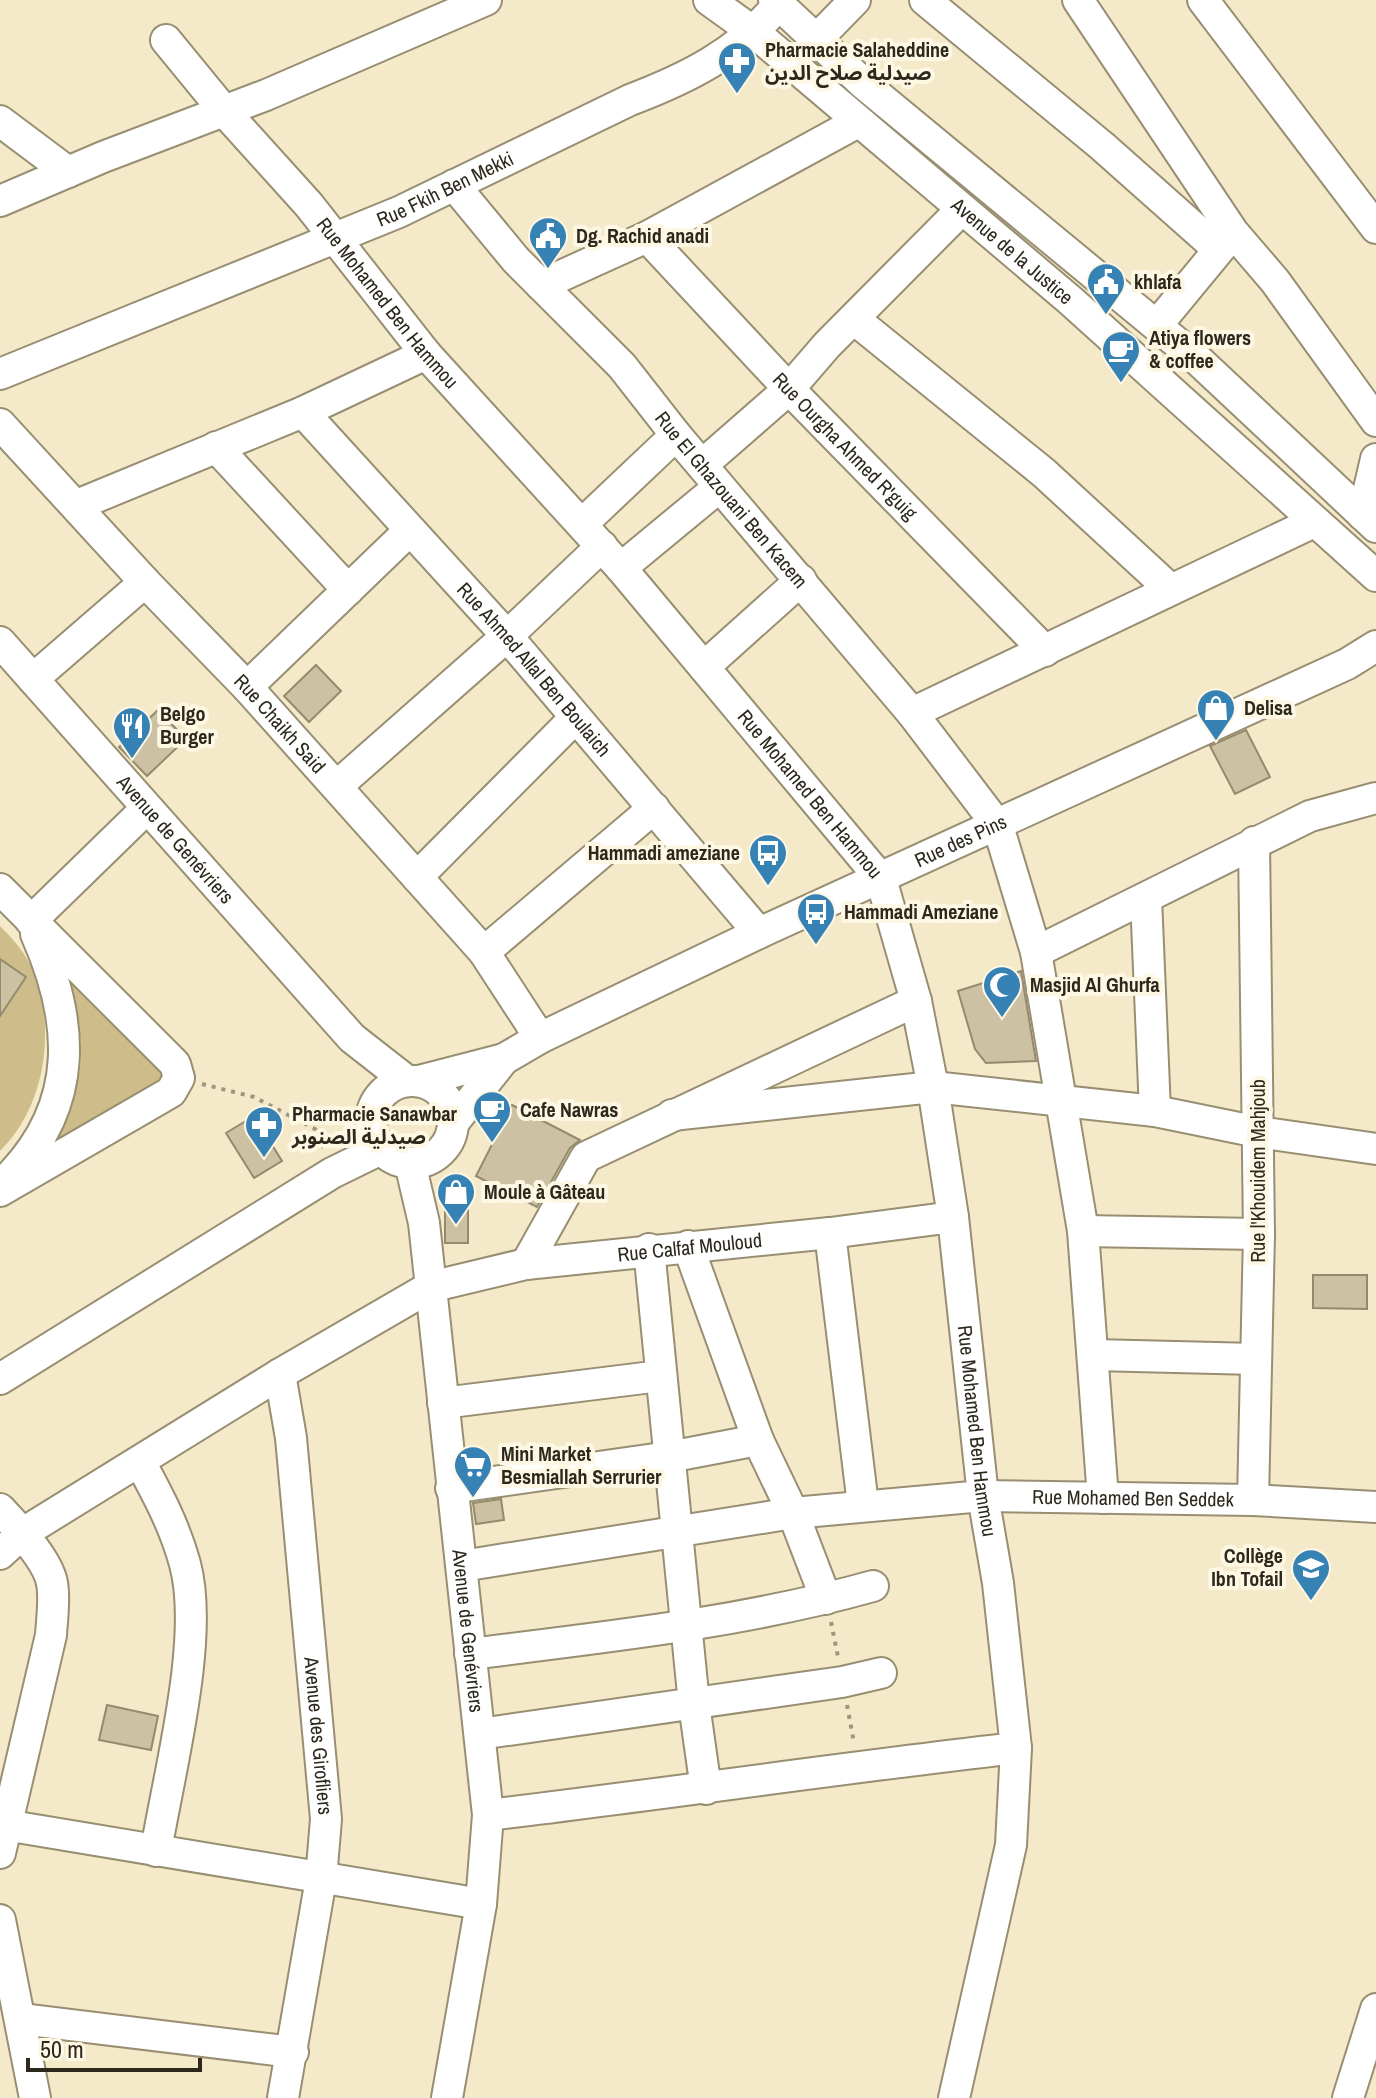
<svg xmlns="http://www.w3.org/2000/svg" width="1376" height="2098" viewBox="0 0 1376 2098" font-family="'Archivo Narrow','Noto Sans Arabic',sans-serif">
	<rect width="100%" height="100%" fill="#f4eac9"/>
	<!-- green -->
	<path fill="#cebd8a" d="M 0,926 C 13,939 26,953 33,971 C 57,1030 45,1107 0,1151 Z
		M 67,969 L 161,1073 L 162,1082 L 53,1144 C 86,1078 91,1043 62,975 Z"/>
	<!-- building -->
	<path fill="#ccc2a3" stroke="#948a6d" stroke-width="2" d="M 316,665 L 341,691 L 309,722 L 284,696 Z
		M 158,710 L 186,739 L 147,776 L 119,747 Z
		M 1246,730 L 1270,777 L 1235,794 L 1210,746 Z
		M 0,959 L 26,977 L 0,1016 Z
		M 1021,971 L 1036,1061 L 986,1063 L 975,1049 L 958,991 Z
		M 512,1105 L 580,1140 L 570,1148 L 537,1207 L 476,1176 Z
		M 254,1116 L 282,1161 L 254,1178 L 226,1133 Z
		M 445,1209 L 468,1209 L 468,1243 L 445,1243 Z
		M 1313,1275 L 1367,1275 L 1367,1309 L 1313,1308 Z
		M 501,1499 L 504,1520 L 476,1524 L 473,1503 Z
		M 107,1705 L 158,1716 L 151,1750 L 99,1740 Z"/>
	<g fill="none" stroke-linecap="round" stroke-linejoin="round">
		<!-- minor casing -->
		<g stroke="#988e71" stroke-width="34">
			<g id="minor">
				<path id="s1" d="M 709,0 L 755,33 L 1071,301 L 1376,576"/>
				<path d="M 774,0 L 865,85 L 1198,360 L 1376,527"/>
				<path d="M 925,0 L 1102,146 L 1218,249"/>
				<path d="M 1078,0 L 1233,232 L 1275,281 L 1376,421"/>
				<path d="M 1203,0 L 1376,228"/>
				<path id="s2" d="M 166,40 L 225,112 L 309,205 L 426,354 L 621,568 L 881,879 L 916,1001 L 933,1087 L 953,1217 L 983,1496 L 998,1583 L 1016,1748 L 1011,1845 L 954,2098"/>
				<path d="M 816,40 L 855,0"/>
				<path d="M 0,121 L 68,172"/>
				<path id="s3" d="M 454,185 L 516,260 L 622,366 L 676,435 L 912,713 L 998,826 L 1036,952 L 1083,1231 L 1103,1498"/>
				<path d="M 0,201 L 103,157 L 266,95 L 486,0"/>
				<path id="s4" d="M 647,237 L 789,389 L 1045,651"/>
				<path d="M 541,285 L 647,237 L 856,123"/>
				<path d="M 854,319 L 1044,473 L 1170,589"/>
				<path d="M 1157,325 L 1232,234"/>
				<path id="s5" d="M 0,374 L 399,212 L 630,100 C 688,78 738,53 779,4"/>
				<path id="s6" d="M 303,412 L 507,636 L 759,933"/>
				<path id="s7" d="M 0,424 L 145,582 L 247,687 L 484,952 L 540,1038"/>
				<path d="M 216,447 L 348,590"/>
				<path d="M 702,465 L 789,389 L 827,345 L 961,210"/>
				<path d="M 77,505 L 303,412 L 426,354"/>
				<path d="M 1363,515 L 1376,459"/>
				<path d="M 582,524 L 676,435"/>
				<path d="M 621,568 L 719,487"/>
				<path id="s8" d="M 0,642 L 352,1038 L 407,1081"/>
				<path d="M 704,667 L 801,580"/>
				<path d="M 33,679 L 145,582"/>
				<path d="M 247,687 L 410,530"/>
				<path d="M 912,713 L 1314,522"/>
				<path d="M 337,786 L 507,636 L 602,546"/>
				<path d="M 417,877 L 575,718"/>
				<path d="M 0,889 L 175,1064 L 179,1078 L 171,1092 L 0,1191"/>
				<path d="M 1146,898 L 1155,1111"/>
				<path d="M 31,921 L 146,809"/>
				<path d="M 484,952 L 654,808"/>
				<path d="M 1036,952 L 1310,816 L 1376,798"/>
				<path id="s9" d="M 419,1081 L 504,1059 L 540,1038 L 759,933 L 1347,664 L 1376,646"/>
				<circle cx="412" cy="1122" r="41"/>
				<path d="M 672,1115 L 933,1087 L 1155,1111 L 1258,1132 L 1376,1149"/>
				<path d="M 454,1122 L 504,1059"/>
				<path id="s10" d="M 410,1163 L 424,1223 L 488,1815 L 481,1904 L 447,2098"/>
				<path d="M 12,1174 C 80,1102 74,1020 36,934"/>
				<path d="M 1083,1231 L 1259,1234"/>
				<path d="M 830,1233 L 863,1505"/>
				<path d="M 688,1246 L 758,1440 L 793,1513 L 826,1599"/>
				<path d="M 649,1249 L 694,1704 L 706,1789"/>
				<path d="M 526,1264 L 586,1157 L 916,1001"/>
				<path d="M 1094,1355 L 1256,1359"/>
				<path id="s11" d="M 280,1374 L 291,1438 L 326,1819 L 321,1879 L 283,2098"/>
				<path d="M 0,1379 L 332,1173 L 381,1149"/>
				<path d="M 443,1403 L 660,1376"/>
				<path d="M 140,1462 C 158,1495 175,1527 185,1564 C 205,1638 169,1772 156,1851"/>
				<path d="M 451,1488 L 669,1457 L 758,1440"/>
				<path d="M 1253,1500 L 1259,1234 L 1254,842"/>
				<path d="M 0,1509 C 16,1526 48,1560 52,1583 C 55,1599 52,1618 51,1635 L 0,1853"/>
				<path id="s12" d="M 0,1554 L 23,1533 L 280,1374 L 430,1287 L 526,1264 L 830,1233 L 953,1217"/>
				<path id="s13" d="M 462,1566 L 793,1513 L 983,1496 L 1253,1500 L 1376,1507"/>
				<path d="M 470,1654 C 605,1637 741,1623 873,1586"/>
				<path d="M 480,1734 L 842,1682 L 881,1673"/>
				<path d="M 488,1815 C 664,1794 840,1768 1016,1748"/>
				<path d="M 5,1825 L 481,1904"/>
				<path d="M 0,1920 L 35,2098"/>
				<path d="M 21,2019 L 293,2052"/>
				<path d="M 1348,2098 L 1376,2009"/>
			</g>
		</g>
		<!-- path -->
		<path stroke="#9e967e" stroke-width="4" stroke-dasharray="4 6" stroke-linecap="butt" d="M 202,1084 L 254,1097 L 315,1129 L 323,1148
			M 831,1622 L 838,1657
			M 847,1705 L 854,1743"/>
		<!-- minor -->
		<use href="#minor" stroke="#fff" stroke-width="30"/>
	</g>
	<!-- icons -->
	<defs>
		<g id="pharmacy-pin" transform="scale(2)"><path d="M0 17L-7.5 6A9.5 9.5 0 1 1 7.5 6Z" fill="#3682b5" stroke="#fdf7e4"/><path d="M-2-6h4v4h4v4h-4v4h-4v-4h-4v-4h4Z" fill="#fff"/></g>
		<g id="civic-pin" transform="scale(2)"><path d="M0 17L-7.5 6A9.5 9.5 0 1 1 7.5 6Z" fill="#3682b5" stroke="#fdf7e4"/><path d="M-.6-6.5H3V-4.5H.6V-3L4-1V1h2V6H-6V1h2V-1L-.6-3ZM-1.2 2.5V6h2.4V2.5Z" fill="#fff"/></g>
		<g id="cafe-pin" transform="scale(2)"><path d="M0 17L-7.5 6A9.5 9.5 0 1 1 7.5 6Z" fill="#3682b5" stroke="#fdf7e4"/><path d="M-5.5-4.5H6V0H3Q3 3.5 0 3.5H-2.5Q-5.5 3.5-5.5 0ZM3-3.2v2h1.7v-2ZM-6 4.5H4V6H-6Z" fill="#fff"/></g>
		<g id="shop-pin" transform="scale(2)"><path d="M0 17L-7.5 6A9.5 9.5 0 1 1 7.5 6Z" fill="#3682b5" stroke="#fdf7e4"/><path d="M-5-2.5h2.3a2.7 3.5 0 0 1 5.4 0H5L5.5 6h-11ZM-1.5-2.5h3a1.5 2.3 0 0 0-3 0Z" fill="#fff"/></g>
		<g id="restaurant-pin" transform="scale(2)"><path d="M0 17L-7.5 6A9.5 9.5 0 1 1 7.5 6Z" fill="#3682b5" stroke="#fdf7e4"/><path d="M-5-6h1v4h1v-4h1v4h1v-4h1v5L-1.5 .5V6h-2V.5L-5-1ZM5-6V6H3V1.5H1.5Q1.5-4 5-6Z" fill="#fff"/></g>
		<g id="bus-pin" transform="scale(2)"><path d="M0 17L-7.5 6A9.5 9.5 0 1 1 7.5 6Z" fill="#3682b5" stroke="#fdf7e4"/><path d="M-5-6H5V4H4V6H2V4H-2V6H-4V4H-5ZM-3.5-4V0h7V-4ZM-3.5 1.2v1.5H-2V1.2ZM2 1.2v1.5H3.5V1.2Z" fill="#fff"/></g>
		<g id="mosque-pin" transform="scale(2)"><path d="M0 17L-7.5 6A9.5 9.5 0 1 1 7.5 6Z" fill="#3682b5" stroke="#fdf7e4"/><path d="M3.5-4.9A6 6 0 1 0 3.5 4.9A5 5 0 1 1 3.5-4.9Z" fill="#fff"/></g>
		<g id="supermarket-pin" transform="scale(2)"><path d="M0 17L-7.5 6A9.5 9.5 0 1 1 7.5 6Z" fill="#3682b5" stroke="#fdf7e4"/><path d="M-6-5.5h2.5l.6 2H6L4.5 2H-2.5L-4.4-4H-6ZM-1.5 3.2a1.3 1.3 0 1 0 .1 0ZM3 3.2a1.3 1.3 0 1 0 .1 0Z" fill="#fff"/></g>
		<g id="school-pin" transform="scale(2)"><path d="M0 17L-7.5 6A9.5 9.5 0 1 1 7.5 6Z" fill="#3682b5" stroke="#fdf7e4"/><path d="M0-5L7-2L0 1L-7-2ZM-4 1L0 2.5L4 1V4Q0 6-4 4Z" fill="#fff"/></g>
	</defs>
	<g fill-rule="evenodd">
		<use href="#pharmacy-pin" x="737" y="61"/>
		<use href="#civic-pin" x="548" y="236"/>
		<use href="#civic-pin" x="1106" y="282"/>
		<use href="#cafe-pin" x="1121" y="350"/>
		<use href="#shop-pin" x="1216" y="708"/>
		<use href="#restaurant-pin" x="132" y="726"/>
		<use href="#bus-pin" x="768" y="853"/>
		<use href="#bus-pin" x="816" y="912"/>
		<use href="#mosque-pin" x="1002" y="985"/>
		<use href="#cafe-pin" x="492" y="1110"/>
		<use href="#pharmacy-pin" x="264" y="1125"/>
		<use href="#shop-pin" x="456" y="1192"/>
		<use href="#supermarket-pin" x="473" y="1465"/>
		<use href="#school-pin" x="1311" y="1568"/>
	</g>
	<g text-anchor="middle" stroke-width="8" stroke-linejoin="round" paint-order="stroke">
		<!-- poi labels -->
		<g font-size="20" font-weight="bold" fill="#2c281c" stroke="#fdf7e4" text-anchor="start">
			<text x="765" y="57">Pharmacie Salaheddine<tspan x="765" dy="23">صيدلية صلاح الدين</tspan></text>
			<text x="576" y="243">Dg. Rachid anadi</text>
			<text x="1134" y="289">khlafa</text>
			<text x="1149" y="345">Atiya flowers<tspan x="1149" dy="23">&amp; coffee</tspan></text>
			<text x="1244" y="715">Delisa</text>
			<text x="160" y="721">Belgo<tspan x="160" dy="23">Burger</tspan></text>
			<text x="740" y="860" text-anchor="end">Hammadi ameziane</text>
			<text x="844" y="919">Hammadi Ameziane</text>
			<text x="1030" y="992">Masjid Al Ghurfa</text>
			<text x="520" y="1117">Cafe Nawras</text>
			<text x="292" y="1121">Pharmacie Sanawbar<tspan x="292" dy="23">صيدلية الصنوبر</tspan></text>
			<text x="484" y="1199">Moule à Gâteau</text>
			<text x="501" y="1461">Mini Market<tspan x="501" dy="23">Besmiallah Serrurier</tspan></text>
			<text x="1283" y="1563" text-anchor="end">Collège<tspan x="1283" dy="23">Ibn Tofail</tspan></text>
		</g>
		<!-- street labels -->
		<g font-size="20" fill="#2c281c" stroke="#fdf7e4">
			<text dy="7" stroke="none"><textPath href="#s5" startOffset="482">Rue Fkih Ben Mekki</textPath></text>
			<text dy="7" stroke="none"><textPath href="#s1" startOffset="394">Avenue de la Justice</textPath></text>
			<text dy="7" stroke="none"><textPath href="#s2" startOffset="344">Rue Mohamed Ben Hammou</textPath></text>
			<text dy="7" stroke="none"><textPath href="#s4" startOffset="288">Rue Ourgha Ahmed R'guig</textPath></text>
			<text dy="7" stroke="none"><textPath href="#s3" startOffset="420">Rue El Ghazouani Ben Kacem</textPath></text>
			<text dy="7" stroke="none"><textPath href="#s6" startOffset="346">Rue Ahmed Allal Ben Boulaich</textPath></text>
			<text dy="7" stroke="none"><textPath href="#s7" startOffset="410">Rue Chaikh Said</textPath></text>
			<text dy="7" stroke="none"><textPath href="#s2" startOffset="992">Rue Mohamed Ben Hammou</textPath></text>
			<text dy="7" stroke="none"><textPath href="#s8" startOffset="264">Avenue de Genévriers</textPath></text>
			<text dy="7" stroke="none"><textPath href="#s9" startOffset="594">Rue des Pins</textPath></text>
			<text transform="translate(1258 1171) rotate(-90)" y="7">Rue l'Khouidem Mahjoub</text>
			<text dy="7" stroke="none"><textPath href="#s12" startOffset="770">Rue Calfaf Mouloud</textPath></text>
			<text dy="7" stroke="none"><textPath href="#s2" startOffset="1664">Rue Mohamed Ben Hammou</textPath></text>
			<text dy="7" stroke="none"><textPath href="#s13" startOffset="676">Rue Mohamed Ben Seddek</textPath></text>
			<text dy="7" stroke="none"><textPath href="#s10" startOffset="472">Avenue de Genévriers</textPath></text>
			<text dy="7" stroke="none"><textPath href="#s11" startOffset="364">Avenue des Girofliers</textPath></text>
		</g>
	</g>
	<!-- scale -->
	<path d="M28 2058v12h172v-12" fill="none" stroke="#2c281c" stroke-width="4"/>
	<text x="40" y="2058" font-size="24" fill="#2c281c" stroke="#fdf7e4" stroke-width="6" paint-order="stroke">50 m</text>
</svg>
